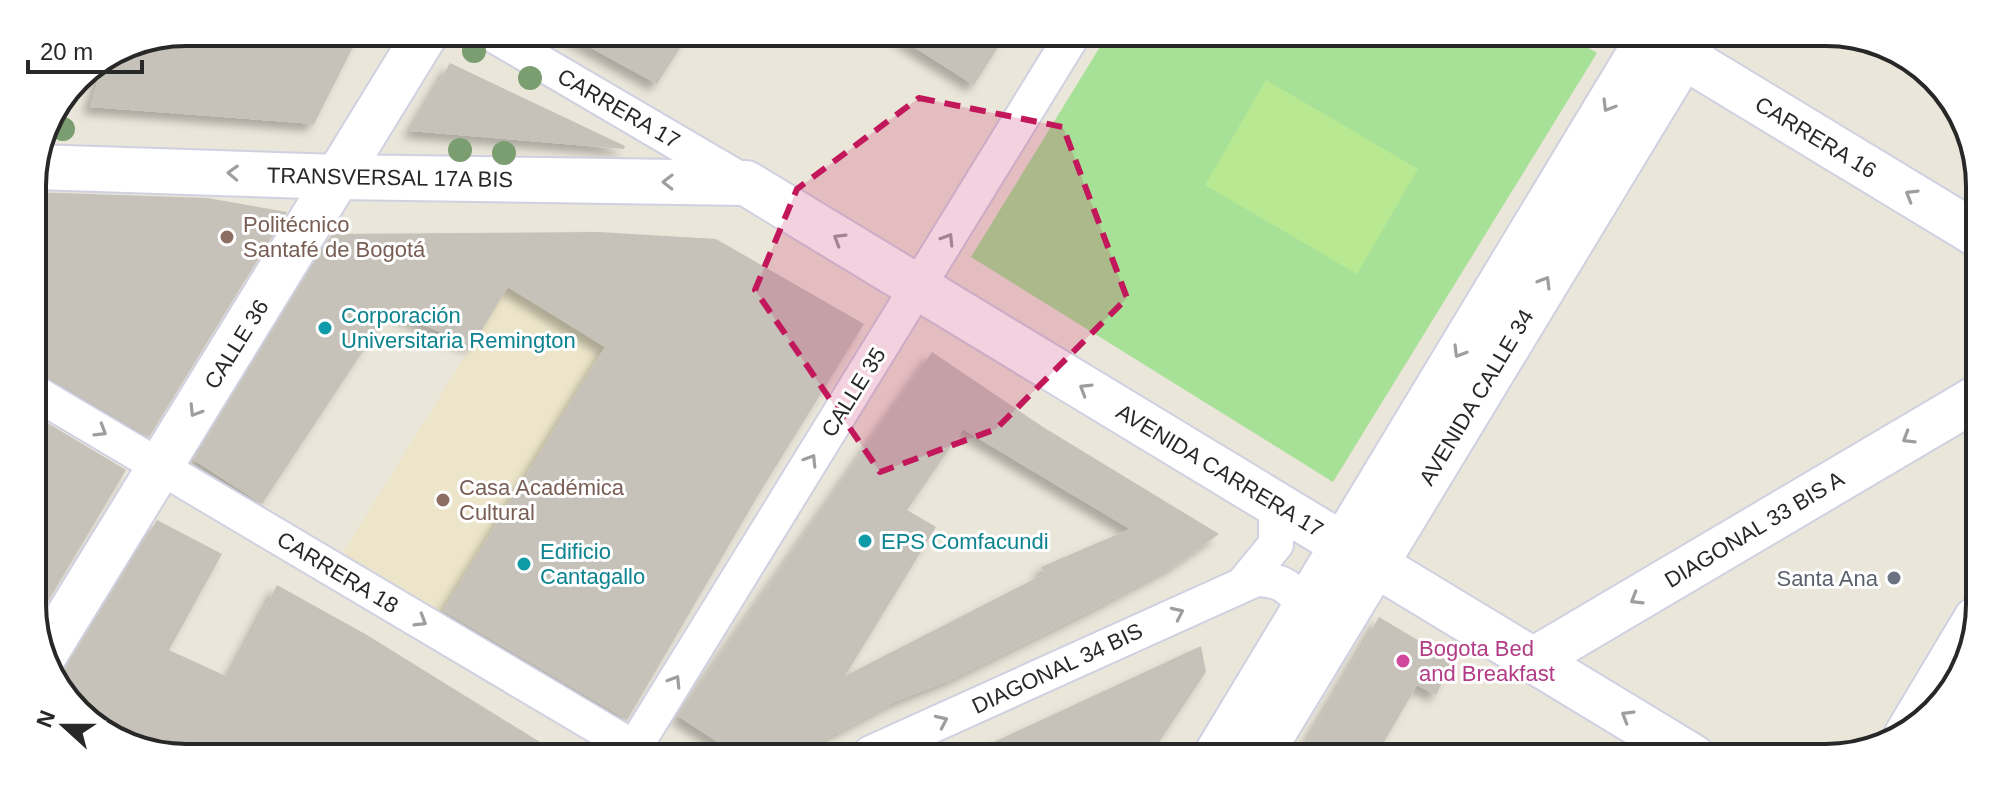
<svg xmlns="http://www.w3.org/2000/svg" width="2012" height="790" viewBox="0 0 2012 790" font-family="Arial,sans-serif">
	<defs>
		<filter id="shadow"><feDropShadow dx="-7" dy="7" stdDeviation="4" flood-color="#0004"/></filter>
	</defs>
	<rect width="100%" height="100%" fill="#ebe6da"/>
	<!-- education -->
	<path fill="#ece5c9" d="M 508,287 L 605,347 L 441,613 L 342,554 Z"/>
	<!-- green -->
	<path fill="#a7e197" d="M 1106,37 L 1574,39 L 1597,53 L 1333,482 L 971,257 Z"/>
	<!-- pitch -->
	<path fill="#b9e893" d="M 1266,80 L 1418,169 L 1357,274 L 1205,185 Z"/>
	<!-- building -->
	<path fill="#c6c2ba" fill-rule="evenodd" filter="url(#shadow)" d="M 186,32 L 272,32 L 360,33 L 314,124 L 90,107 L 103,63 Z
		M 566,34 L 689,34 L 657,84 Z
		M 895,35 L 1005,36 L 974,85 Z
		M 450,63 L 625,146 L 624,149 L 410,131 Z
		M 32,192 L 207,198 L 287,212 L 149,437 L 44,375 L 33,372 Z
		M 598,232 L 716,239 L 864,324 L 760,492 L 627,720 L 443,611 L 605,347 L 508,287 L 472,346 L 390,310 L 262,504 L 194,460 L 332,234 Z
		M 932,352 L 1043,427 L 1219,534 L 1175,565 L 1097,607 L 950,680 L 894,702 L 821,741 L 790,753 L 733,752 L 678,716 ZM 963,429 L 1130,529 L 1041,567 L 1044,574 L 845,676 L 936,527 L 907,510 Z
		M 34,415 L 126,470 L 35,623 L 34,480 Z
		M 157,520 L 222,554 L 169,650 L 228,677 L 277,585 L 367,635 L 556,752 L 136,750 L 70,705 L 56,676 L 66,667 Z
		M 1379,617 L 1453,661 L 1436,695 L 1417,685 L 1376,756 L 1299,755 Z
		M 1201,646 L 1206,672 L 1151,754 L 968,754 Z"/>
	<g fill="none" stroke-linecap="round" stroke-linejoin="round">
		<!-- street casing -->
		<g stroke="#cfd1e1" stroke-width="38">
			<path id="street" d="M 492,34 L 746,183
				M 34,392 L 641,752
				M 1244,583 L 1276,544 L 1276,505
				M 1902,733 L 1972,616
				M 634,748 L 1072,36
				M 871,753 L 1256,579 C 1280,579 1296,589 1304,611"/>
		</g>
		<!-- secondary casing -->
		<g stroke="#cfd1e1" stroke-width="48">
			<path id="secondary" d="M 1658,41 L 1978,235
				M 35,167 L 339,177 L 746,183 L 1693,757
				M 45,654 L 426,33
				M 1533,660 L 1975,399
				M 1216,755 L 1648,39
				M 1260,755 L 1694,39"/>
		</g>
		<!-- street -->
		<use href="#street" stroke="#fff" stroke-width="34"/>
		<!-- secondary -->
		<use href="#secondary" stroke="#fff" stroke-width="44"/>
	</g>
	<!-- trees -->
	<g fill="#7b9e71">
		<circle cx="474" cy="51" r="12"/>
		<circle cx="530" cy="78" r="12"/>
		<circle cx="63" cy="129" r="12"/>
		<circle cx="460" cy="150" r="12"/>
		<circle cx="504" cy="153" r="12"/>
	</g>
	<!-- one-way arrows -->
	<defs><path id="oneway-chevron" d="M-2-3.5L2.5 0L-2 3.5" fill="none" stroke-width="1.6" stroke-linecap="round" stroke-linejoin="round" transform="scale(2)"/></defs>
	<g stroke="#9e9e9e">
		<use href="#oneway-chevron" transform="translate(1608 106) rotate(121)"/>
		<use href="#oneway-chevron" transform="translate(233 173) rotate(-178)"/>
		<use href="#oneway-chevron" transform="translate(668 182) rotate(-179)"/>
		<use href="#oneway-chevron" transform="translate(1911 195) rotate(-149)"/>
		<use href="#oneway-chevron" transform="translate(839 239) rotate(-149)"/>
		<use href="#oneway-chevron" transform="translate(948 239) rotate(-58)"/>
		<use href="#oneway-chevron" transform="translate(1545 282) rotate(-59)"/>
		<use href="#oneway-chevron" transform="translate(1459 352) rotate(121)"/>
		<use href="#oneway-chevron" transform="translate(1085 389) rotate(-149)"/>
		<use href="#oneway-chevron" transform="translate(195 411) rotate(122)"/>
		<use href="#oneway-chevron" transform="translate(101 431) rotate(31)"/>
		<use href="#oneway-chevron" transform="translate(1908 438) rotate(149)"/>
		<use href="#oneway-chevron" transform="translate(811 460) rotate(-58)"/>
		<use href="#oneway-chevron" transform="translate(1636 599) rotate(149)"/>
		<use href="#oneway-chevron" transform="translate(1178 613) rotate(-25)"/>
		<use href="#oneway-chevron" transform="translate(421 621) rotate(31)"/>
		<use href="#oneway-chevron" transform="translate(675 681) rotate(-58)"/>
		<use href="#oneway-chevron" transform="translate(1627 716) rotate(-149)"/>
		<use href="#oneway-chevron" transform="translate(942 721) rotate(-25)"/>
	</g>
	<!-- marked area -->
	<path fill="#c2185b" fill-opacity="0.2" stroke="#c2185b" stroke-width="6" stroke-dasharray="16 10" stroke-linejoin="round" d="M 919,98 L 1063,127 L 1127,298 L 996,429 L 880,472 L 755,290 L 797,189 Z"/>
	<!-- markers -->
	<g fill="#8d6e63" stroke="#fff" stroke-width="3">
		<circle cx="227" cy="237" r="8"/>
		<circle cx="443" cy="500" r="8"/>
	</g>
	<g fill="#0f9aa8" stroke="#fff" stroke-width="3">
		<circle cx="325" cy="328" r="8"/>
		<circle cx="865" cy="541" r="8"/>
		<circle cx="524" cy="564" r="8"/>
	</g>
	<circle fill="#6b7280" stroke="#fff" stroke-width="3" cx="1894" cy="578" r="8"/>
	<circle fill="#d1479c" stroke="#fff" stroke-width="3" cx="1403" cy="661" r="8"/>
	<g text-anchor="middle" stroke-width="6" stroke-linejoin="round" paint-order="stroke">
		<!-- street labels -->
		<g font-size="22" fill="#282828" stroke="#fff">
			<text transform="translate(619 108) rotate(30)" y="8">CARRERA 17</text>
			<text transform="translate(1816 137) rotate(31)" y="8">CARRERA 16</text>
			<text transform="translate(390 177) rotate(1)" y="8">TRANSVERSAL 17A BIS</text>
			<text transform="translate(236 344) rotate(-58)" y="8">CALLE 36</text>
			<text transform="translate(853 392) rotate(-58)" y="8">CALLE 35</text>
			<text transform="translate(1476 397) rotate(-59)" y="8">AVENIDA CALLE 34</text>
			<text transform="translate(1220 470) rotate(31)" y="8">AVENIDA CARRERA 17</text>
			<text transform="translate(1754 529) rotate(-31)" y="8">DIAGONAL 33 BIS A</text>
			<text transform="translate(338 572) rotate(31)" y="8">CARRERA 18</text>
			<text transform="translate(1057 668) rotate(-25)" y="8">DIAGONAL 34 BIS</text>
		</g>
		<!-- education labels -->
		<g font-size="22" fill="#785e54" stroke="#fff" text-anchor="start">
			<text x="243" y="232">Politécnico<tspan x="243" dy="25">Santafé de Bogotá</tspan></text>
			<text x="459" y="495">Casa Académica<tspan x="459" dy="25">Cultural</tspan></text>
		</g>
		<!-- culture labels -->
		<g font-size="22" fill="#0d838f" stroke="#fff" text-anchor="start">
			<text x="341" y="323">Corporación<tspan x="341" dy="25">Universitaria Remington</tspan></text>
			<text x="881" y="549">EPS Comfacundi</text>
			<text x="540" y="559">Edificio<tspan x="540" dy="25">Cantagallo</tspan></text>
		</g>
		<!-- worship labels -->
		<g font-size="22" fill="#5b616d" stroke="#fff" text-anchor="end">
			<text x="1878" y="586">Santa Ana</text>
		</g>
		<!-- hotel labels -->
		<g font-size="22" fill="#b23c85" stroke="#fff" text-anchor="start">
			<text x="1419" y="656">Bogota Bed<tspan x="1419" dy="25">and Breakfast</tspan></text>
		</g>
	</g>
	<!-- crop -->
	<path d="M0 0H2012V790H0ZM186 46H1826A140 140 0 0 1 1966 186V604A140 140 0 0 1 1826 744H186A140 140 0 0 1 46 604V186A140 140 0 0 1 186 46Z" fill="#fff" fill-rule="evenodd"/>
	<path fill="none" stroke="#282828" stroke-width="4" d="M186 46H1826A140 140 0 0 1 1966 186V604A140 140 0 0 1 1826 744H186A140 140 0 0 1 46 604V186A140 140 0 0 1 186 46Z"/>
	<!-- north arrow -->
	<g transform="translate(64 726) rotate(291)" stroke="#ffffff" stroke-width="6" paint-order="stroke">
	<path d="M0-6L14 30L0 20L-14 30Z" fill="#282828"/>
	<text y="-12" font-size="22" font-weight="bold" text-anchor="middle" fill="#282828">N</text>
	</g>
	<!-- scale -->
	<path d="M28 60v12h114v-12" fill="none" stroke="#282828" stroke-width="4"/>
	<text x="40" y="60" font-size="24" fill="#282828" stroke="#ffffff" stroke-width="6" paint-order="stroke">20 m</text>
</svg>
